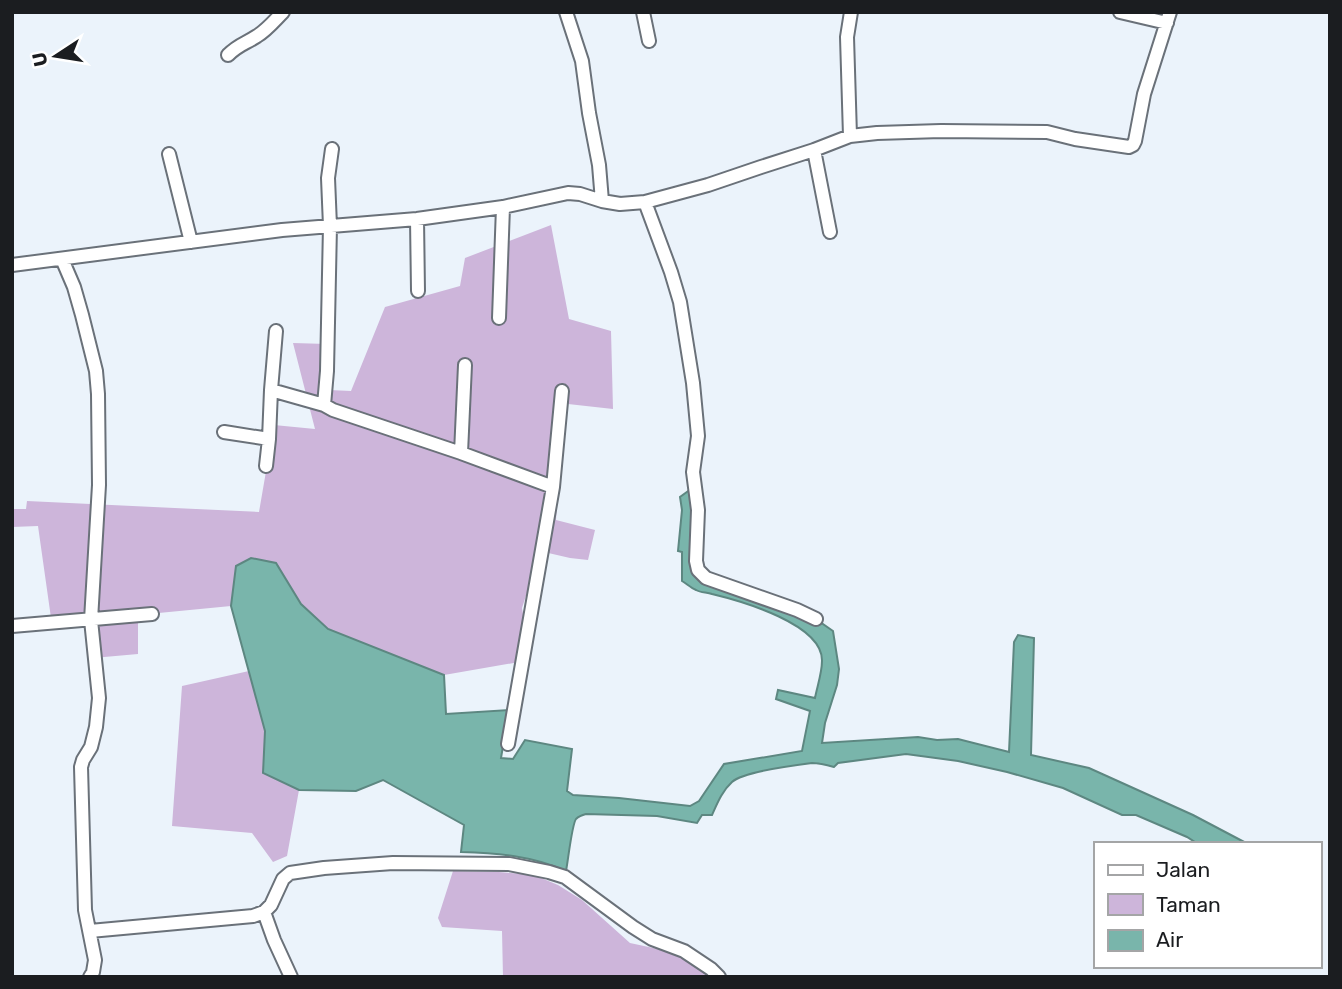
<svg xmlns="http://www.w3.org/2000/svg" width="1342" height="989" viewBox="0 0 1342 989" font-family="Rubik,sans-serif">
	<rect width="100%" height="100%" fill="#ebf3fb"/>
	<!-- green -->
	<path fill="#cdb5da" d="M 551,225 L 569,319 L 611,331 L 613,409 L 559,403 L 559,473 L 556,520 L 595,530 L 588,560 L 570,558 L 544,552 L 531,580 L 522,608 L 531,660 L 444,675 L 328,629 L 301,604 L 276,563 L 236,567 L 231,606 L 138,615 L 138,654 L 93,658 L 92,622 L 52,625 L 38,526 L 12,527 L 12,509 L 26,509 L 27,501 L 259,512 L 274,425 L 315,429 L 293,343 L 327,344 L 329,390 L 351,391 L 385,307 L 460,286 L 465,258 Z
		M 249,671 L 265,731 L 263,773 L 299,790 L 287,856 L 273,862 L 252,833 L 172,826 L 182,686 Z
		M 453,871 L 499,872 L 534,875 L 558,885 L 582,900 L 630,943 L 658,949 L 682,958 L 710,977 L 503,977 L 502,931 L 442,927 L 438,918 Z"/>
	<!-- water -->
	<path fill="#79b5ab" stroke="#5d8781" stroke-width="2" d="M 691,489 L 695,499 L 693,566 L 817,620 L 833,631 L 839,669 L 837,685 L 825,723 L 822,743 L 918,737 L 937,740 L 958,739 L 1009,752 L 1014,642 L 1018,635 L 1034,638 L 1031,755 L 1089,768 L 1193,815 L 1248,844 L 1198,844 L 1187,837 L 1136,815 L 1122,815 L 1063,788 L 1007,772 L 958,761 L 906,754 L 838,763 L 834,767 C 827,765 819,763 812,763 C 796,765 743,772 732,782 C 722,791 717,804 712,815 L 702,815 L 697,823 L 657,816 L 586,814 C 582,815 579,816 576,819 C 572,824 568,861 566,871 C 533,856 497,853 461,852 L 464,825 L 383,780 L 356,791 L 299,790 L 263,773 L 265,731 L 231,606 L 236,566 L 251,558 L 276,563 L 301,604 L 328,629 L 444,675 L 446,714 L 509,710 L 501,758 L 513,759 L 525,740 L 572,749 L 567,791 L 573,795 L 619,798 L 690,806 L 699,801 L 724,764 L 802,751 L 810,711 L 776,699 L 778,690 L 815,698 C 817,687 822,673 822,661 C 823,624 741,601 712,594 C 707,592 701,593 696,590 C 691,588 687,584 682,581 L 682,552 L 678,551 L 682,510 L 680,497 Z"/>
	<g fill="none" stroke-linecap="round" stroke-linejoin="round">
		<!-- street casing -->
		<g stroke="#6a7179" stroke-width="16">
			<path id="street" d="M 566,12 L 582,61 L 589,113 L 599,165 L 602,201
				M 643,12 L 649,41
				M 1120,12 L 1167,23
				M 228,55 C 239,44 245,44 257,36 C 267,30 275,20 283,12
				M 850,136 L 847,37 L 851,12
				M 332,149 L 328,178 L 330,226 L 327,371 L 324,405 L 333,410 L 461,453 L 465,365
				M 814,150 L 830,232
				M 169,154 L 191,242
				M 645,202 L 671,272 L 680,302 L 693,383 L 698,436 L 693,472 L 698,510 L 696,561 L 698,570 L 706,578 L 797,610 L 816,619
				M 417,219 L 418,291
				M 62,259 L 74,287 L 82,315 L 96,371 L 98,394 L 99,485 L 91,620 L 99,698 L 96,727 L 91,747 L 83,760 L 81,767 L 85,910 L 95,960 L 93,972 L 90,977
				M 12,265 L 282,230 L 417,219 L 503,207 L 568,193 L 580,194 L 602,201 L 620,204 L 645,202 L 708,185 L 761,167 L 814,150 L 850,136 L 877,133 L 941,131 L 1047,132 L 1075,139 L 1129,147 L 1133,145 L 1135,141 L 1144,94 L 1170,12
				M 499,318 L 503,207
				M 276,331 L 271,390 L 324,405
				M 224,432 L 269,439
				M 461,453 L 553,487
				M 266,466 L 269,439 L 271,390
				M 12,626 L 152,614
				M 508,744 L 553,487 L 562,391
				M 264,912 L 274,940 L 291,977
				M 90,931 L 253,916 L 264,912 L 271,905 L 283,879 L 290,873 L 324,868 L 393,863 L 509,864 L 549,872 L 565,877 L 633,927 L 652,939 L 684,951 L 711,969 L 719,977"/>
		</g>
		<!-- street -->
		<use href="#street" stroke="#fff" stroke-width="12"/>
	</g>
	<!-- border -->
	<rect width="1342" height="989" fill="none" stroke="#1b1d20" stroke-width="28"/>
	<!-- legend -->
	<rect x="1094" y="842" width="228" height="126" fill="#ffffff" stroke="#a4a5a6" stroke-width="2"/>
	<rect x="1108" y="865" width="35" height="10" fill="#ffffff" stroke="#a4a5a6" stroke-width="2"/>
	<text x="1156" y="877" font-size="21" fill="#1b1d20">Jalan</text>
	<rect x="1108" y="894" width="35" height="21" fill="#cdb5da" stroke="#a4a5a6" stroke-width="2"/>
	<text x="1156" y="912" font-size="21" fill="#1b1d20">Taman</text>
	<rect x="1108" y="930" width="35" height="21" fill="#79b5ab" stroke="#a4a5a6" stroke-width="2"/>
	<text x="1156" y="947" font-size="21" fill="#1b1d20">Air</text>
	<!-- north arrow -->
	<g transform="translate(56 56) rotate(258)" stroke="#ffffff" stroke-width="5" paint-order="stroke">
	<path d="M0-5L12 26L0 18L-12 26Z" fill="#1b1d20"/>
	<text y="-10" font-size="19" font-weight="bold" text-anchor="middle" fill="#1b1d20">U</text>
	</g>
</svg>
